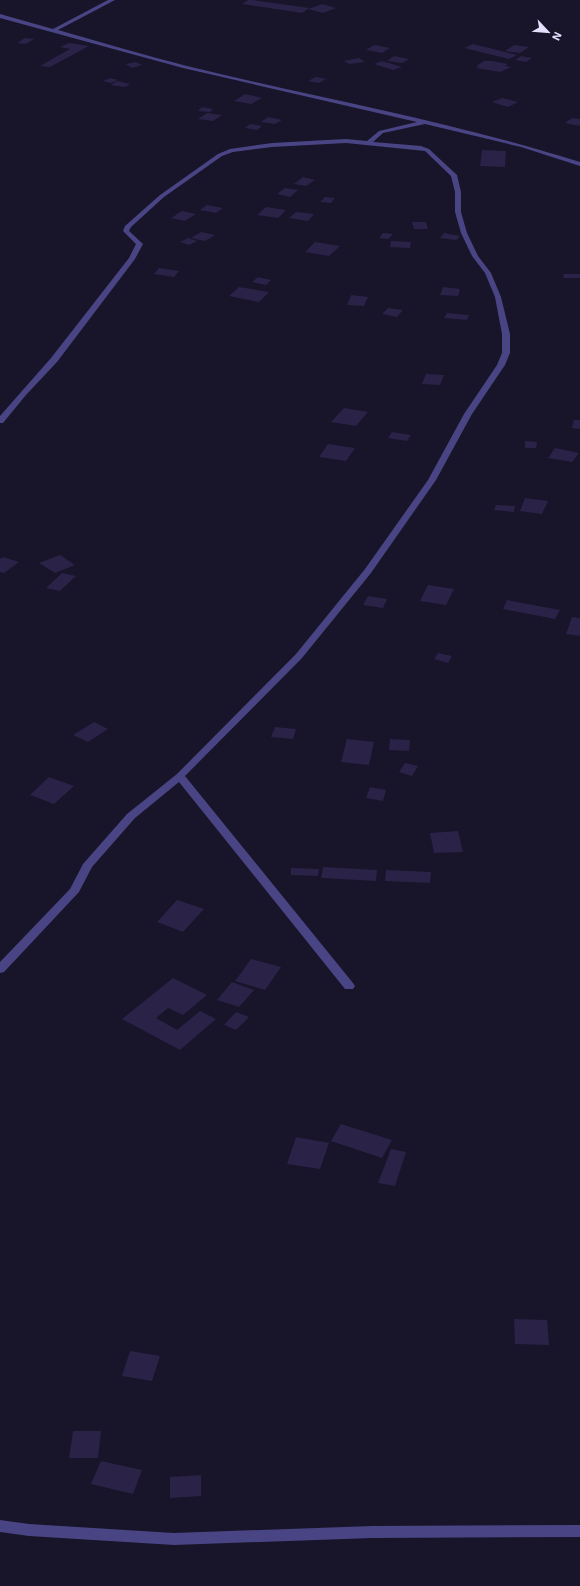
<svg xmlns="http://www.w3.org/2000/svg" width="580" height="1586" viewBox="0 0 580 1586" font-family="'Exo 2',sans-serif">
	<rect width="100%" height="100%" fill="#181429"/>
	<!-- building -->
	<path fill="#2b2248" d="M 248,0 L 253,0 L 309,8 L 302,13 L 242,4 Z
		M 322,4 L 336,8 L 323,13 L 308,9 Z
		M 25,38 L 34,39 L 26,44 L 17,43 Z
		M 69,43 L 89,46 L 50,67 L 40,66 L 70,49 L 60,47 Z
		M 473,44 L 517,55 L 509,59 L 464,48 Z
		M 374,45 L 390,48 L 382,53 L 366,50 Z
		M 514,45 L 529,47 L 520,53 L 505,51 Z
		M 394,56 L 409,59 L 402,63 L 387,61 Z
		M 521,56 L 532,58 L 526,62 L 515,60 Z
		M 359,58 L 365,62 L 349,64 L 344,61 Z
		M 382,61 L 402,67 L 393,70 L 374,64 Z
		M 484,61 L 492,61 L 508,64 L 505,66 L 511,67 L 500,72 L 476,68 L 480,66 L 476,66 Z
		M 136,62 L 142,65 L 132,68 L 126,64 Z
		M 316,77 L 326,79 L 319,83 L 308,81 Z
		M 110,78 L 118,80 L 111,83 L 103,81 Z
		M 117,81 L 130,84 L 125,87 L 111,85 Z
		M 245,94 L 262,98 L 251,104 L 234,101 Z
		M 502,98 L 518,102 L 508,107 L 492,102 Z
		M 202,107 L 213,109 L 210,112 L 198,111 Z
		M 207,113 L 222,115 L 213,121 L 198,119 Z
		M 268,117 L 282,120 L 275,124 L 261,122 Z
		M 572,118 L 580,119 L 580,126 L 565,123 Z
		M 250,124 L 262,126 L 257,130 L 245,128 Z
		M 482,150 L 506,151 L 505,167 L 480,166 Z
		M 303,177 L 315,180 L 306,186 L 294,184 Z
		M 285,188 L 298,190 L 290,197 L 277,194 Z
		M 325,197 L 335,198 L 331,203 L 320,202 Z
		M 207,205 L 223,208 L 216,213 L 200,210 Z
		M 266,207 L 286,210 L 278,218 L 257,215 Z
		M 182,211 L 196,214 L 185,221 L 171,218 Z
		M 296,212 L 314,214 L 308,221 L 289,218 Z
		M 412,222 L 426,222 L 428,229 L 414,229 Z
		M 201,232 L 215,235 L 205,241 L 191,238 Z
		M 383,233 L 393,234 L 388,239 L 379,238 Z
		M 444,233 L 460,236 L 456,240 L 440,238 Z
		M 188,238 L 197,241 L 189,245 L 180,242 Z
		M 391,241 L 411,242 L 410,248 L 390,247 Z
		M 315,242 L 340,246 L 329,256 L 305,252 Z
		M 159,268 L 179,271 L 174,277 L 154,274 Z
		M 563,274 L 580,274 L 580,278 L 564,278 Z
		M 258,277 L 271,280 L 266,285 L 252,282 Z
		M 239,287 L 269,292 L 259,302 L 229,296 Z
		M 443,287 L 460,289 L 458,296 L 440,295 Z
		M 351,295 L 368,297 L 364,306 L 347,305 Z
		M 388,308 L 403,310 L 397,317 L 382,314 Z
		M 447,313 L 469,315 L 467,320 L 444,318 Z
		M 426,374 L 444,375 L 440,385 L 422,384 Z
		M 344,408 L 368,412 L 356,426 L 331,422 Z
		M 574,420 L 580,420 L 580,429 L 572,428 Z
		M 392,432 L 411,435 L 407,441 L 388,438 Z
		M 525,441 L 537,442 L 536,448 L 525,448 Z
		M 328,444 L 355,448 L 346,461 L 319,457 Z
		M 555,448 L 579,453 L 572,462 L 548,458 Z
		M 525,498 L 548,501 L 542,514 L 520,511 Z
		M 496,505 L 515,506 L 514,512 L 494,510 Z
		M 60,555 L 75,565 L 55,573 L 39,563 Z
		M 3,557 L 19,562 L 4,573 L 0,572 L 0,559 Z
		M 62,573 L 76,576 L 60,591 L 46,588 Z
		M 428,585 L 454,589 L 446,605 L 420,601 Z
		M 368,596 L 387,599 L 383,608 L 363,605 Z
		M 507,600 L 560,610 L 555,619 L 503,609 Z
		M 572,617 L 580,618 L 580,636 L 566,634 Z
		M 438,653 L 452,656 L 448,663 L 434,659 Z
		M 94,722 L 108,729 L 88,742 L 73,735 Z
		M 275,727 L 296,729 L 293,739 L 271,737 Z
		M 347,739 L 374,742 L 369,765 L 341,762 Z
		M 390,739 L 410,740 L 409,751 L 389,750 Z
		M 405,763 L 418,766 L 412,776 L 399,772 Z
		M 49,777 L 74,786 L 54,804 L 30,795 Z
		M 370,787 L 386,790 L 383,801 L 366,798 Z
		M 458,831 L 463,852 L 434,853 L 430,833 Z
		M 323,867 L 377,870 L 376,881 L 321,878 Z
		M 291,868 L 319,869 L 318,876 L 291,875 Z
		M 386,870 L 431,872 L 430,883 L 385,881 Z
		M 177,900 L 204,909 L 183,932 L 157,922 Z
		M 251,959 L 281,967 L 265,990 L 235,981 Z
		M 173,978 L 207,995 L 183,1015 L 168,1008 L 156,1018 L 177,1030 L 200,1011 L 216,1019 L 180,1050 L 122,1019 Z
		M 232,982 L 254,990 L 239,1007 L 217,1000 Z
		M 236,1012 L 249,1017 L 236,1030 L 224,1025 Z
		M 341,1124 L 392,1140 L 382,1158 L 331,1141 Z
		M 296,1137 L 329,1143 L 320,1169 L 287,1164 Z
		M 391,1149 L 406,1152 L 395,1186 L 378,1183 Z
		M 514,1319 L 547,1320 L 549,1345 L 515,1344 Z
		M 130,1351 L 160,1356 L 152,1381 L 122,1376 Z
		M 73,1431 L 101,1431 L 98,1458 L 69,1458 Z
		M 101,1461 L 142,1470 L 133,1494 L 91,1484 Z
		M 201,1475 L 201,1496 L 170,1498 L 170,1477 Z"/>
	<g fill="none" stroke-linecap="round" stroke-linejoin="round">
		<!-- street -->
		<path fill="#494483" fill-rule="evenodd" d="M 108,0 L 115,0 L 58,30 C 101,42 144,55 187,66 C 318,98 451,121 580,162 L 580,166 L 521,147 L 425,124 L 383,133 L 373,142 L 421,146 L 429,149 L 457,175 L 461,192 L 461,212 L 467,233 L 478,256 L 491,273 L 501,297 L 510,334 L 510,353 L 505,365 L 472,414 L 436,480 L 371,573 L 302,658 L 185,776 L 353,983 L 355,986 L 353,989 L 345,989 L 179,782 L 135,818 L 92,867 L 79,892 L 4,972 L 0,973 L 0,962 L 70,889 L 83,864 L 127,814 L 177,774 L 296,654 L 365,569 L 428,480 L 464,414 L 497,365 L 502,353 L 502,334 L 495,297 L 485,273 L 472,256 L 461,233 L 455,212 L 455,192 L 451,176 L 425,151 L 346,143 L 272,147 L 233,152 L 222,156 L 164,197 L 131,227 L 129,231 L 143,244 L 135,259 L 57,362 L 26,395 L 3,423 L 0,423 L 0,416 L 51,358 L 129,258 L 136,244 L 123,231 L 125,226 L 160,195 L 218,154 L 230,149 L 272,143 L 346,139 L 367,141 L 379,131 L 417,122 L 183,68 L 0,18 L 0,14 L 53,29 Z
			M 0,1520 L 29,1524 L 174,1533 L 372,1526 L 580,1525 L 580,1537 L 372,1538 L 174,1545 L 29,1536 L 0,1532 Z"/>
	</g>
	<!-- north arrow -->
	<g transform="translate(548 32) rotate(116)" stroke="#181429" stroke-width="3" paint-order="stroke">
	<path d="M0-3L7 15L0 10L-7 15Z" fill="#e3dffc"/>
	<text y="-6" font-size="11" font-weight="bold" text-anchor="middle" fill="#e3dffc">N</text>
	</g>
</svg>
